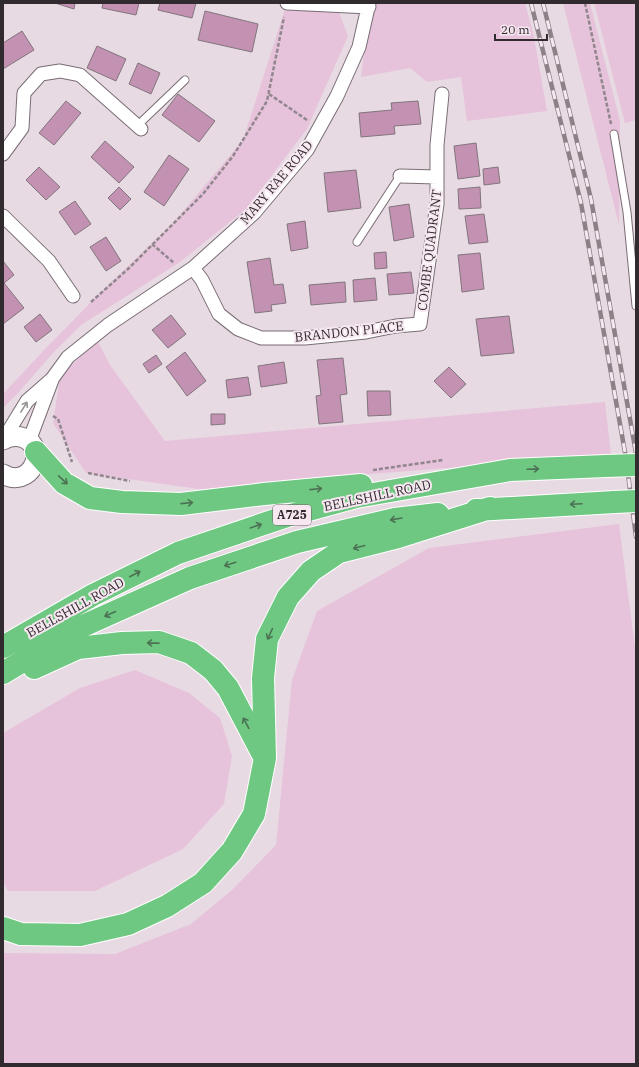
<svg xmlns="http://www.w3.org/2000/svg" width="639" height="1067" viewBox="0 0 639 1067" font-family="'IBM Plex Serif',serif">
	<rect width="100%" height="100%" fill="#e8dae3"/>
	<!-- green -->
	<path fill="#e6c3da" d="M 287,3 L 338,10 L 348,36 L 307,129 L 246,209 L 180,262 L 81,325 L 53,353 L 18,393 L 3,408 L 3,394 L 45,349 L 98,295 L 175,221 L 243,140 Z
		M 370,3 L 525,3 L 534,37 L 547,111 L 467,121 L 461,77 L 427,82 L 410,68 L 361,77 Z
		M 563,3 L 590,3 L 620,121 L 619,225 Z
		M 594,3 L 636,3 L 636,120 L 625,123 Z
		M 97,340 L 110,365 L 165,441 L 605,402 L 611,455 L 320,478 L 206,490 L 86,473 L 53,423 L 60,377 Z
		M 619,524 L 636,655 L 636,1064 L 3,1064 L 3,953 L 115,954 L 191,924 L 232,890 L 276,845 L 292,680 L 317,611 L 429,548 Z
		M 135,670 L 189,693 L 220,718 L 232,756 L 224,804 L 183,849 L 95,891 L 8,891 L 3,882 L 3,733 L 80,688 Z"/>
	<!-- building -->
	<path fill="#c391b2" stroke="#82757d" d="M 55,3 L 75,3 L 74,9 Z
		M 103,3 L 139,3 L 136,15 L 102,8 Z
		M 160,3 L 196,3 L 192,18 L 158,10 Z
		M 205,11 L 258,24 L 252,52 L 198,40 Z
		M 22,31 L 34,50 L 3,69 L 3,43 Z
		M 97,46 L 126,59 L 116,81 L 87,68 Z
		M 138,63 L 160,73 L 151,94 L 129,84 Z
		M 178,94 L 215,121 L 199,142 L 162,115 Z
		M 66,101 L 81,113 L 54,145 L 39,133 Z
		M 418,101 L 421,124 L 394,126 L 395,134 L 361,137 L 359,113 L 392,110 L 391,103 Z
		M 105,141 L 134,167 L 119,183 L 91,157 Z
		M 476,143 L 480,176 L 458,179 L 454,146 Z
		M 169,155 L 189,169 L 164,206 L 144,192 Z
		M 39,167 L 60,187 L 46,200 L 26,180 Z
		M 498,167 L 500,183 L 484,185 L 483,169 Z
		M 356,170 L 361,208 L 328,212 L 324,173 Z
		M 119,187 L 131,199 L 120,210 L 108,198 Z
		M 480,187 L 481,208 L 459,209 L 458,189 Z
		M 75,201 L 91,224 L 75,235 L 59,212 Z
		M 409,204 L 414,237 L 394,241 L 389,207 Z
		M 484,214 L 488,242 L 469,244 L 465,216 Z
		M 305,221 L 308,248 L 291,251 L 287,224 Z
		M 106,237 L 121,261 L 106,271 L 90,247 Z
		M 386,252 L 387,268 L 375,269 L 374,253 Z
		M 480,253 L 484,289 L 462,292 L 458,255 Z
		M 270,258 L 274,285 L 283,284 L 286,303 L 271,305 L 272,311 L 255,313 L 247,262 Z
		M 3,261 L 14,275 L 4,283 L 24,308 L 3,324 Z
		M 411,272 L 414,293 L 389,295 L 387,274 Z
		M 375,278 L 377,300 L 354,302 L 353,280 Z
		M 345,282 L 346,302 L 311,305 L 309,285 Z
		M 40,314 L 52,330 L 36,342 L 24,327 Z
		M 171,315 L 186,334 L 168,348 L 152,330 Z
		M 509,316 L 514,353 L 481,356 L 476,319 Z
		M 185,352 L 206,381 L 187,396 L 166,367 Z
		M 156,355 L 162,364 L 149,373 L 143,364 Z
		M 343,358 L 347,394 L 340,395 L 343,422 L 319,424 L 316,396 L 321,395 L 317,360 Z
		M 284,362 L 287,383 L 261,387 L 258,366 Z
		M 449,367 L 466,384 L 451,398 L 434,381 Z
		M 248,377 L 251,395 L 228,398 L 226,380 Z
		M 367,391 L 390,391 L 391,415 L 368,416 Z
		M 211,414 L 225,414 L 225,424 L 211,425 Z"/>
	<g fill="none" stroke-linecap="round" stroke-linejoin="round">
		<!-- service casing -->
		<g stroke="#796d75" stroke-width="9">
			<path id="service" d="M 137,126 L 185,80
				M 614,134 L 627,212 L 636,306
				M 357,242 L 400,176"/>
		</g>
		<!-- minor casing -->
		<g stroke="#796d75" stroke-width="15">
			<path id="minor" d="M 287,3 L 369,7
				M 3,154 L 22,128 L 24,93 L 41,74 L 60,71 L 80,75 L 141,129
				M 400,176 L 437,177
				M 3,216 L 49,261 L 73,296
				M 193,268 L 202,280 L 219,314 L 238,329 L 261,338 L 305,338 L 366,332 L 396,326 L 420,324 L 437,204 L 437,145 L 442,94
				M 3,440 L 27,401 L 52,379 L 68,357 L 108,325 L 193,268 L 254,213 L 307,150 L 337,96 L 359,47 L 369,3
				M 29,441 L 52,380"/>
		</g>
		<!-- secondary casing -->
		<g stroke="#796d75" stroke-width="21">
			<path id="secondary" d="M 3,440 C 10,436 16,435 24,438 C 50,450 29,490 3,474"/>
		</g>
		<!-- trunk casing -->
		<g stroke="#fff" stroke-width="24">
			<path id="trunk" d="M 36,452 L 64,483 L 90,498 L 122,502 L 181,504 L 264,494 L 361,485
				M 476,510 L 615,502
				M 3,647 L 93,595 L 178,553 L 287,516 L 356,497 L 510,470 L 606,466
				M 34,668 L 78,648 L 122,643 L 159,642 L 191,653 L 213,670 L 228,688 L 262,753
				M 3,673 L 74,630 L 190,578 L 297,542 L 395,519 L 438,514
				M 3,928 L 21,934 L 80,935 L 128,924 L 167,906 L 203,883 L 232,851 L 254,814 L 265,758 L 263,678 L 267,639 L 288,597 L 311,571 L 339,552 L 398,537 L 490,508"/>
		</g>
		<!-- path -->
		<path stroke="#91868d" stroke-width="2.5" stroke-dasharray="4 2" stroke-linecap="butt" d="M 585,3 L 611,124
			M 269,94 L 307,120
			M 152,244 L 174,263
			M 91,302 L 128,269 L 203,194 L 233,156 L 267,101 L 284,17
			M 53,416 L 58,419 L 72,462
			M 373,470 L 443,460
			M 88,473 L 130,481"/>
		<!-- service -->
		<use href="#service" stroke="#fff" stroke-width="7"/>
		<!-- minor -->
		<use href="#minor" stroke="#fff" stroke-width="13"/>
		<!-- secondary -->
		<use href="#secondary" stroke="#fff" stroke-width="19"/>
		<!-- trunk -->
		<use href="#trunk" stroke="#6ec882" stroke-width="22"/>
		<!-- rail casing -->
		<g stroke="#8b8187" stroke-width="4.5">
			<path id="rail" d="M 531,3 L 581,203 L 626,458 L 636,537
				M 543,3 L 591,199 L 636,453"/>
		</g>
		<!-- rail -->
		<use href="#rail" stroke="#f6e7f0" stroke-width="3" stroke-dasharray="9" stroke-linecap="butt"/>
		<!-- trunk-bridge casing -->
		<g stroke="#fff" stroke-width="24" stroke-linecap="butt">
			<path id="trunk-bridge" d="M 606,466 L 636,465
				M 615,502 L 636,501"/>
		</g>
		<!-- trunk-bridge -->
		<use href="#trunk-bridge" stroke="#6ec882" stroke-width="22"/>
	</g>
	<!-- one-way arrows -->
	<defs><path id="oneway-shaft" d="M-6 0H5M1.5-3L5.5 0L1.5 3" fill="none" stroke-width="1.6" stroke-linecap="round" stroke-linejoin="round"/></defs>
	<use stroke="#989597" href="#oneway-shaft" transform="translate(24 407) rotate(-58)"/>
	<g stroke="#4c7254">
		<use href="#oneway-shaft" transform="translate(533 469) rotate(-2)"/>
		<use href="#oneway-shaft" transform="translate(63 480) rotate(43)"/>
		<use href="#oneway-shaft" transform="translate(316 489) rotate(-6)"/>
		<use href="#oneway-shaft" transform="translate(187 503) rotate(-6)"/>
		<use href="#oneway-shaft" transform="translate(576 504) rotate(177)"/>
		<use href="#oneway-shaft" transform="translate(396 519) rotate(170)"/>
		<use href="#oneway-shaft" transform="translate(256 526) rotate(-19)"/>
		<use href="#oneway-shaft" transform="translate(359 547) rotate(165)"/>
		<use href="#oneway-shaft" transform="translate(230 564) rotate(162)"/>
		<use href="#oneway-shaft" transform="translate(135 574) rotate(-27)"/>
		<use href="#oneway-shaft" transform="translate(110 614) rotate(156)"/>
		<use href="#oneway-shaft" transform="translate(270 634) rotate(114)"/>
		<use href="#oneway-shaft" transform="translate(153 643) rotate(-179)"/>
		<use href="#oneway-shaft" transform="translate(246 723) rotate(-118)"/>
	</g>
	<g text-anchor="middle" stroke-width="4" stroke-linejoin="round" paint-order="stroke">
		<!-- shield labels -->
		<rect fill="#f6e7f0" stroke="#6c6369" stroke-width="1" x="273" y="505" width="38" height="20" rx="3"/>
		<g font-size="12" font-weight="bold" fill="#312b2f">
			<text x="292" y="519">A725</text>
		</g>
		<!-- street labels -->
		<g font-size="13" fill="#312b2f" stroke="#f6e7f0">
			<text transform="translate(276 182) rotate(-50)" y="5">MARY RAE ROAD</text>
			<text transform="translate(429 250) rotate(-83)" y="5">COMBE QUADRANT</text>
			<text transform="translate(349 331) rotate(-6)" y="5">BRANDON PLACE</text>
			<text transform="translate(377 495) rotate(-12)" y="5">BELLSHILL ROAD</text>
			<text transform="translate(75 607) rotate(-29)" y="5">BELLSHILL ROAD</text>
		</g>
	</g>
	<!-- border -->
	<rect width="639" height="1067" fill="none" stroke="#312b2f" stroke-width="8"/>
	<!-- scale -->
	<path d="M495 34v6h52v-6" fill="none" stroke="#312b2f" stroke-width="2"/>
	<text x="501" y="34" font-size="12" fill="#312b2f" stroke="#f6e7f0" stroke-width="3" paint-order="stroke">20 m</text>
</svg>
